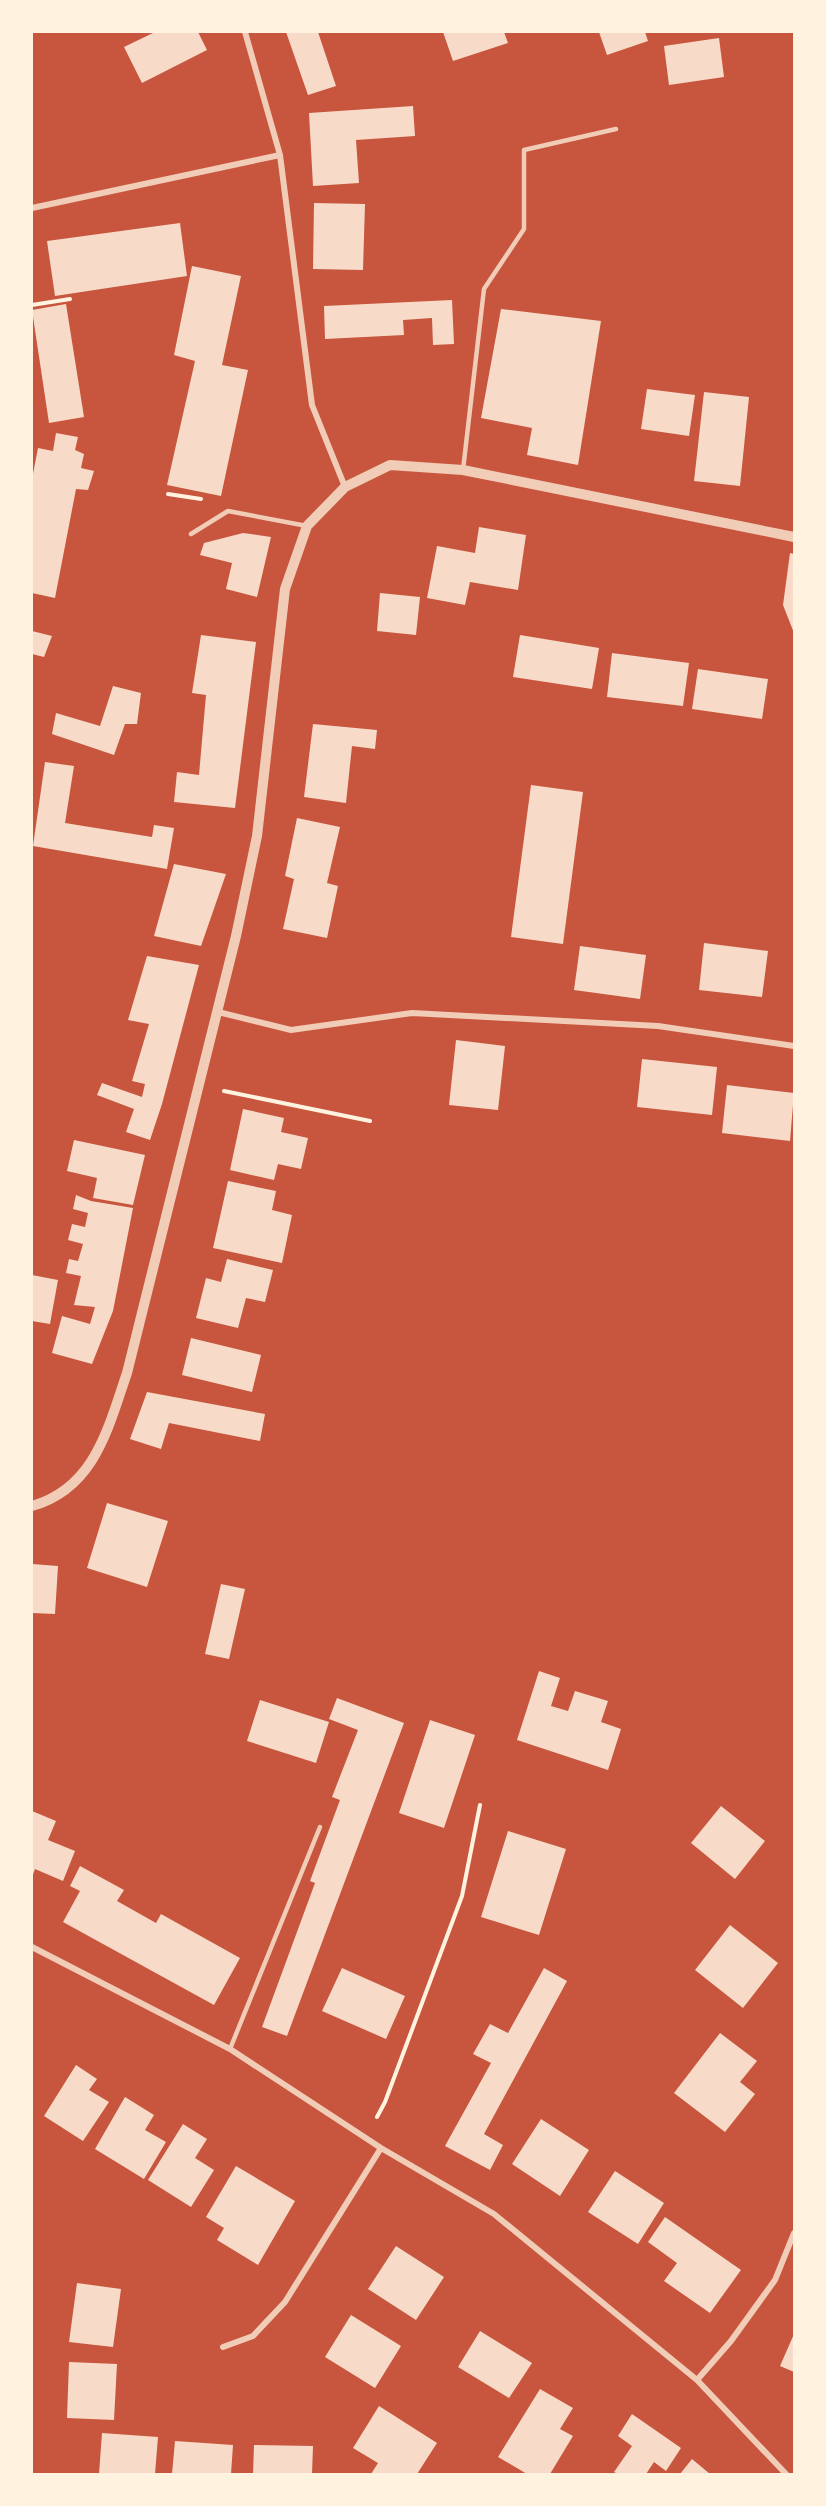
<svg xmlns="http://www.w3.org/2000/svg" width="826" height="2506" viewBox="0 0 826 2506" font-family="'Times New Roman',serif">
	<rect width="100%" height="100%" fill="#c8553d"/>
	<!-- building -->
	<path fill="#f7dbc8" d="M 155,32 L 198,32 L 207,50 L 142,83 L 124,47 Z
		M 286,32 L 318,32 L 336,86 L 308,95 Z
		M 443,32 L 504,32 L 508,43 L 453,61 Z
		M 599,32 L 645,32 L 648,41 L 607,55 Z
		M 719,38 L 724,77 L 669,85 L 664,46 Z
		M 413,106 L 415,136 L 356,140 L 359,183 L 313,186 L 309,113 Z
		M 314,203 L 365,204 L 363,270 L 313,269 Z
		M 180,223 L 187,276 L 55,296 L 47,241 Z
		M 192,266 L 241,276 L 222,365 L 248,370 L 221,496 L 167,485 L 195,361 L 174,355 Z
		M 452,300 L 454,344 L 433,345 L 432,318 L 403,320 L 404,335 L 325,339 L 324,306 Z
		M 66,304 L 84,417 L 49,423 L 32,310 Z
		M 501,309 L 601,321 L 578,465 L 527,455 L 532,428 L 481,418 Z
		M 647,389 L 695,395 L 689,436 L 641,429 Z
		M 704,392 L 749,397 L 740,486 L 694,481 Z
		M 56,433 L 78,437 L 75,450 L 84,454 L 81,468 L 94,471 L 88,490 L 76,489 L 55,598 L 32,593 L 32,479 L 38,448 L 53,451 Z
		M 479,527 L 526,535 L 518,590 L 470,582 L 465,605 L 427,598 L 437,546 L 475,553 Z
		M 243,533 L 271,537 L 257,597 L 226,589 L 232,563 L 200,555 L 204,543 Z
		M 790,553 L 794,554 L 794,633 L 783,605 Z
		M 380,593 L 420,597 L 416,635 L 377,631 Z
		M 32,631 L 52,636 L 44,657 L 32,654 Z
		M 201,635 L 256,642 L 235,808 L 174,802 L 177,772 L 199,775 L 206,695 L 192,693 Z
		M 520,635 L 599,648 L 592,689 L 513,677 Z
		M 612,653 L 689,663 L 683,706 L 607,697 Z
		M 698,669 L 768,679 L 762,719 L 692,709 Z
		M 113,686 L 141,693 L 137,724 L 125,724 L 114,755 L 52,734 L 56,713 L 100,726 Z
		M 313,724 L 377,730 L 375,749 L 352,746 L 346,803 L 304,797 Z
		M 45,762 L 74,766 L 65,823 L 152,837 L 154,825 L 174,828 L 167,869 L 33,846 Z
		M 531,785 L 583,792 L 563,944 L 511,937 Z
		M 297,818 L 340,827 L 327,883 L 338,886 L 327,938 L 283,929 L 294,879 L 285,876 Z
		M 174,864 L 226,874 L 201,946 L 154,936 Z
		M 704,943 L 768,951 L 762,997 L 699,990 Z
		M 580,946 L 646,955 L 640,999 L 574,990 Z
		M 147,956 L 199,965 L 162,1104 L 150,1140 L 126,1132 L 134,1109 L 97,1095 L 102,1083 L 142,1097 L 145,1084 L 132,1081 L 149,1024 L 128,1020 Z
		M 456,1040 L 505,1046 L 498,1110 L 449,1105 Z
		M 642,1059 L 717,1067 L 712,1115 L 637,1107 Z
		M 727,1085 L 794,1093 L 790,1141 L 722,1133 Z
		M 243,1109 L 284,1118 L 281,1132 L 308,1138 L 301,1169 L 278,1164 L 274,1180 L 230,1170 Z
		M 74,1140 L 145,1155 L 133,1205 L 93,1198 L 97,1178 L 67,1171 Z
		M 228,1181 L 276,1191 L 272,1210 L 292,1215 L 282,1263 L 213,1248 Z
		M 76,1195 L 91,1201 L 133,1208 L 113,1311 L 92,1364 L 52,1353 L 62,1316 L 90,1324 L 95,1307 L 74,1305 L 81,1276 L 66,1273 L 69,1259 L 78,1261 L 83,1244 L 68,1240 L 72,1224 L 85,1227 L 88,1213 L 73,1209 Z
		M 227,1259 L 273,1270 L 265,1302 L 246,1298 L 238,1328 L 196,1318 L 206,1278 L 221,1282 Z
		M 32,1275 L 58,1280 L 50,1324 L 32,1321 Z
		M 191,1338 L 261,1355 L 252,1392 L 182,1375 Z
		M 147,1392 L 265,1414 L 260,1441 L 169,1423 L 161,1449 L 130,1439 Z
		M 107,1503 L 168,1521 L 147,1587 L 87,1568 Z
		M 32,1564 L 58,1566 L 55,1614 L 32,1613 Z
		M 221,1584 L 245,1589 L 229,1659 L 205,1654 Z
		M 539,1671 L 560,1678 L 551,1706 L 568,1711 L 575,1691 L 608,1701 L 601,1722 L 621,1729 L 608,1770 L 517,1740 Z
		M 337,1698 L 404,1723 L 287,2036 L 262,2027 L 315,1883 L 310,1881 L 340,1800 L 332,1797 L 358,1730 L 329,1719 Z
		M 260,1700 L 329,1722 L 316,1763 L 247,1741 Z
		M 430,1720 L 475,1735 L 444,1828 L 399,1813 Z
		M 721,1806 L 765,1841 L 735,1879 L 691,1843 Z
		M 32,1811 L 56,1821 L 48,1840 L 75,1851 L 63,1881 L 35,1869 L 32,1877 Z
		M 508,1831 L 566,1849 L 539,1935 L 481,1917 Z
		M 80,1866 L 124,1890 L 117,1901 L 156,1923 L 161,1914 L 240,1958 L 214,2005 L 63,1922 L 80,1891 L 70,1886 Z
		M 730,1925 L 778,1963 L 743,2008 L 695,1970 Z
		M 342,1968 L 405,1996 L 386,2039 L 322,2011 Z
		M 544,1968 L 567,1981 L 484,2134 L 503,2145 L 490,2170 L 445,2146 L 491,2063 L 473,2054 L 490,2024 L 508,2033 Z
		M 720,2033 L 757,2061 L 740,2082 L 755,2094 L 725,2132 L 674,2093 Z
		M 76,2065 L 97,2079 L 89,2090 L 109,2102 L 83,2141 L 44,2116 Z
		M 125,2097 L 154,2115 L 145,2130 L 166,2142 L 144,2179 L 95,2149 Z
		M 541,2119 L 589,2150 L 560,2196 L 512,2164 Z
		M 183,2124 L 207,2139 L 195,2158 L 214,2170 L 191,2207 L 148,2180 Z
		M 236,2166 L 295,2201 L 258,2265 L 217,2240 L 224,2228 L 206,2217 Z
		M 615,2171 L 664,2203 L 638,2244 L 588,2212 Z
		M 665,2217 L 741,2270 L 710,2313 L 664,2281 L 677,2263 L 648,2242 Z
		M 396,2246 L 444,2277 L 416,2320 L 368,2289 Z
		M 77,2283 L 121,2289 L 113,2347 L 69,2342 Z
		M 351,2315 L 401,2346 L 375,2388 L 325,2357 Z
		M 480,2331 L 532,2363 L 509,2398 L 458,2367 Z
		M 794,2334 L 794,2372 L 780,2366 Z
		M 69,2362 L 117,2364 L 114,2420 L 67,2418 Z
		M 540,2389 L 573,2408 L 560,2429 L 573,2436 L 550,2474 L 527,2474 L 498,2457 Z
		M 379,2406 L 437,2443 L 417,2474 L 371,2474 L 378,2463 L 353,2448 Z
		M 632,2414 L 681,2448 L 666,2471 L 654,2462 L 646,2474 L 618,2474 L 614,2472 L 632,2446 L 618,2436 Z
		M 102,2433 L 158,2437 L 155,2474 L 99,2474 Z
		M 175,2441 L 233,2445 L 231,2474 L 172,2474 Z
		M 254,2445 L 313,2446 L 312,2474 L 253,2474 Z
		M 692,2459 L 710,2474 L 680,2474 Z"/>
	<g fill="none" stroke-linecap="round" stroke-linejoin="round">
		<!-- path -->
		<path stroke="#fff3e0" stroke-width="4" d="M 32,305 L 70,299
			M 168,494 L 201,499
			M 224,1091 L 370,1121
			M 377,2117 L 385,2102 L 462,1896 L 480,1805"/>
		<!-- service -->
		<path stroke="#f1ccb7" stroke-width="4.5" d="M 463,470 L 484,289 L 524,229 L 524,150 L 616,129
			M 191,534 L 228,511 L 307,526
			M 230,2049 L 320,1827"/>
		<!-- minor -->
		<path stroke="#f1ccb7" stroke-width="6" d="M 245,32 L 280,155 L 312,405 L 345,487
			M 32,208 L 280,155
			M 218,1012 L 291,1030 L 412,1013 L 658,1026 L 794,1046
			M 32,1947 L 230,2049 L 381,2148 L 494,2214 L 697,2380 L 786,2474
			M 223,2347 L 253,2336 L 285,2302 L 381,2148
			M 697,2380 L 731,2341 L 775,2280 L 794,2233"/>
		<!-- tertiary -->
		<path stroke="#f1ccb7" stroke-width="10" d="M 32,1506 C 95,1488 108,1428 127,1373 L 236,936 L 257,836 L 285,589 L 307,526 L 345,487 L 390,465 L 463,470 L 794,537"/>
	</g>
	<!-- border -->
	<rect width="826" height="2506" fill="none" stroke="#fff3e0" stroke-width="66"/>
</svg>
